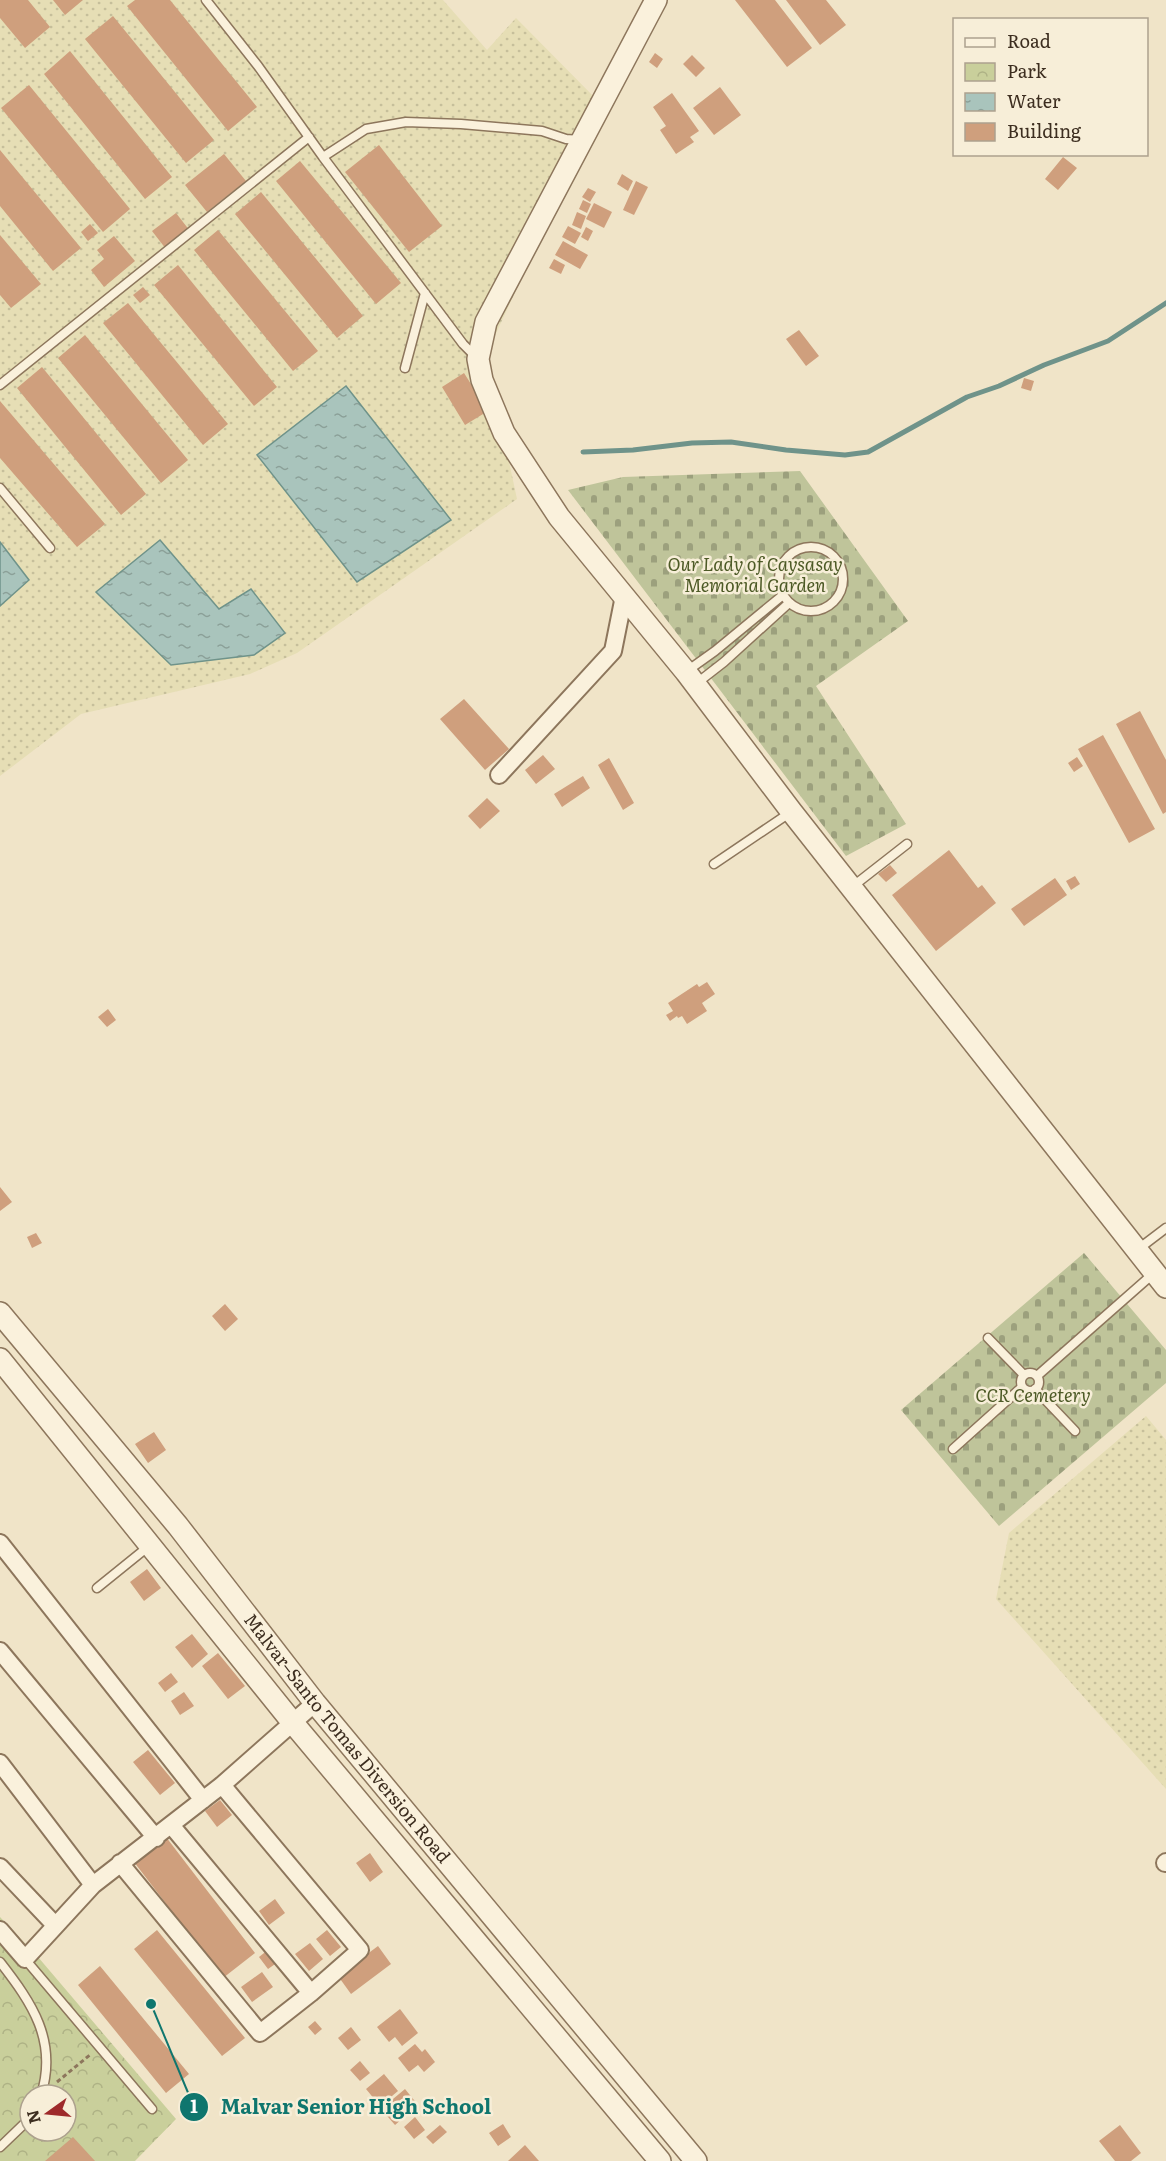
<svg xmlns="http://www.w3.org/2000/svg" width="1166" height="2161" viewBox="0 0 1166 2161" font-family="Literata,serif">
	<defs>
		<pattern id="farmland-dots" width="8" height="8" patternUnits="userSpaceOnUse" patternTransform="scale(1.5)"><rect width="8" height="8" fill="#e6deb5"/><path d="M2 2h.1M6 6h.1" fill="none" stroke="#c6bf9b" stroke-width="1.8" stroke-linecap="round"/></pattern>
		<pattern id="cemetery-stones" width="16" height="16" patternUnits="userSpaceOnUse" patternTransform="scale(1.5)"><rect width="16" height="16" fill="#bfc49a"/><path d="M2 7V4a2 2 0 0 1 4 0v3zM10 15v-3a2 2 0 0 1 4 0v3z" fill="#9ca07d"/></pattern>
		<pattern id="park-crowns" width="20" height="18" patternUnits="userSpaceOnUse" patternTransform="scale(1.5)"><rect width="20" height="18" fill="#c9cf9b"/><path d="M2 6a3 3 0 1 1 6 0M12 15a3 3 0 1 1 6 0" fill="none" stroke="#aeb285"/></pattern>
		<pattern id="water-ripples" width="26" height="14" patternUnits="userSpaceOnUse" patternTransform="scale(1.5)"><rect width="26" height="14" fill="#a9c4bc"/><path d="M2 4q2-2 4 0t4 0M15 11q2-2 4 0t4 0" fill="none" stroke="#8ba098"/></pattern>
	</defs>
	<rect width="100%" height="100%" fill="#f0e4c8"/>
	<!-- farmland -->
	<path fill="url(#farmland-dots)" d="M 0,0 L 443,0 L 487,50 L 516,18 L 602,105 L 492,342 L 482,384 L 508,457 L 517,499 L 297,653 L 250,674 L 81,714 L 0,776 Z
		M 1146,1416 L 1166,1440 L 1166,1789 L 996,1599 L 1009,1533 Z"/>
	<!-- cemetery -->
	<path fill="url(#cemetery-stones)" d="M 800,471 L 908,621 L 816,686 L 906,824 L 846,856 L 568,490 L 623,477 Z
		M 1084,1253 L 1166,1350 L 1166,1383 L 999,1526 L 901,1410 Z"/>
	<!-- park -->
	<path fill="url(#park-crowns)" fill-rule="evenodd" d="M 0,1917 L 38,1957 L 176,2119 L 135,2161 L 0,2161 ZM 30,2095 L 66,2095 L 66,2131 L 30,2131 Z"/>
	<!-- water -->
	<path fill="url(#water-ripples)" stroke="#6f938a" stroke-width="1.5" d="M 346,386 L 451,520 L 357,582 L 257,455 Z
		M 160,540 L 219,609 L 251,589 L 285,633 L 254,655 L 171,665 L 96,592 Z
		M 0,542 L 29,580 L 0,606 Z"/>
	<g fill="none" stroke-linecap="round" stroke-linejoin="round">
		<!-- stream -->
		<path stroke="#6f938a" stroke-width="5" d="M 583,452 L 633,450 L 692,443 L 731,442 L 786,450 L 845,455 L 868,452 L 967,397 L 999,386 L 1044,365 L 1108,341 L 1166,303"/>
	</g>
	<!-- building -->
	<path fill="#cf9f7d" d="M 0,0 L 28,0 L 50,27 L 25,48 L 0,18 Z
		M 53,0 L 83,0 L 65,15 Z
		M 135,0 L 170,0 L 257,107 L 228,131 L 127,6 Z
		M 735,0 L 775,0 L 812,48 L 787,67 Z
		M 786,0 L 826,0 L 846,25 L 820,45 Z
		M 113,16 L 214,140 L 186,163 L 85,39 Z
		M 70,51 L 172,177 L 145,199 L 44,74 Z
		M 655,53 L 663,59 L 657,68 L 649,62 Z
		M 692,55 L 705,68 L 696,77 L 683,64 Z
		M 29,85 L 130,209 L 103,232 L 1,108 Z
		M 720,87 L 741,115 L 714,135 L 693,108 Z
		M 672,93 L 699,131 L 690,137 L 694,142 L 676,154 L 660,130 L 666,126 L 653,107 Z
		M 379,145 L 442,226 L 409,252 L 345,172 Z
		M 0,150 L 81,248 L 53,271 L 0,206 Z
		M 224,154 L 246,181 L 207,212 L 185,185 Z
		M 1063,157 L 1077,168 L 1058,190 L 1045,179 Z
		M 300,161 L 401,283 L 376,304 L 276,181 Z
		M 622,174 L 633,181 L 628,191 L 617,184 Z
		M 636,181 L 648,187 L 634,215 L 623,210 Z
		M 588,188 L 596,192 L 590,202 L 582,197 Z
		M 261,192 L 363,316 L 337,338 L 235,214 Z
		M 583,200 L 591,204 L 587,213 L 579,209 Z
		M 594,203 L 612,212 L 604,228 L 586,219 Z
		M 577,212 L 586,216 L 581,229 L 572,225 Z
		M 176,213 L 190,231 L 166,249 L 152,231 Z
		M 90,224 L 98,233 L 88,241 L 81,232 Z
		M 568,226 L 581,233 L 575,244 L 562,237 Z
		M 586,227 L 593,231 L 588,241 L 581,237 Z
		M 218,230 L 318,351 L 293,371 L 194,250 Z
		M 0,235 L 41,284 L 11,308 L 0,295 Z
		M 114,236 L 135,261 L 104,287 L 91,270 L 104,259 L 97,250 Z
		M 563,241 L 588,255 L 580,269 L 555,255 Z
		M 554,259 L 565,265 L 561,274 L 549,268 Z
		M 178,265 L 277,387 L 254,406 L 154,285 Z
		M 143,287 L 150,295 L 140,303 L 133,295 Z
		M 128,303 L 228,424 L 203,445 L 103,323 Z
		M 799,330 L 819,356 L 806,366 L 786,339 Z
		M 85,335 L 188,460 L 161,483 L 58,358 Z
		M 42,367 L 146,494 L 121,515 L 17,388 Z
		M 464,373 L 488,411 L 465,425 L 442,387 Z
		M 1024,378 L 1034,381 L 1031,391 L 1021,388 Z
		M 0,401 L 105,524 L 77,547 L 0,458 Z
		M 464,699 L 509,749 L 485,770 L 440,719 Z
		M 1140,711 L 1166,760 L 1166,812 L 1163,814 L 1116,724 Z
		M 1103,735 L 1155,829 L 1129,843 L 1078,749 Z
		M 543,755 L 555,769 L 536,784 L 525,770 Z
		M 1077,757 L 1083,766 L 1074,772 L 1068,763 Z
		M 609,758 L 634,803 L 623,810 L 598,765 Z
		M 583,776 L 590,788 L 562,807 L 554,794 Z
		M 487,798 L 500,811 L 480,829 L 468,816 Z
		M 949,850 L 978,888 L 982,885 L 996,903 L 936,951 L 892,895 Z
		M 890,865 L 897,873 L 886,882 L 878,874 Z
		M 1075,876 L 1080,884 L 1071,890 L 1066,881 Z
		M 1055,878 L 1067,895 L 1024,926 L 1011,909 Z
		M 707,982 L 715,994 L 702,1003 L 707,1011 L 687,1024 L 682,1016 L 678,1018 L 677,1016 L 670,1021 L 666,1015 L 673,1011 L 668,1003 L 697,984 L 699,987 Z
		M 108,1009 L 116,1020 L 107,1027 L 98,1017 Z
		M 0,1187 L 12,1202 L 0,1211 Z
		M 36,1233 L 42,1243 L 32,1248 L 27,1237 Z
		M 225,1304 L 238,1319 L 225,1331 L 212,1316 Z
		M 154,1432 L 166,1450 L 148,1463 L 135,1444 Z
		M 147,1569 L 161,1588 L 144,1601 L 130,1582 Z
		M 192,1634 L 208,1654 L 192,1668 L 175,1647 Z
		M 218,1653 L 245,1686 L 228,1699 L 202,1666 Z
		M 171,1673 L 178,1682 L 165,1692 L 158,1683 Z
		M 184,1692 L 194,1706 L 180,1715 L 171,1701 Z
		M 148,1750 L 175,1783 L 160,1795 L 133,1762 Z
		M 220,1800 L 232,1815 L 217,1827 L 205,1811 Z
		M 166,1837 L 255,1953 L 223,1978 L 134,1862 Z
		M 370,1853 L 383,1872 L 370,1882 L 356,1863 Z
		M 275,1899 L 285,1913 L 269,1925 L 259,1911 Z
		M 157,1930 L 245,2038 L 222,2056 L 134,1949 Z
		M 327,1930 L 341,1947 L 330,1956 L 316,1939 Z
		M 310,1943 L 323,1959 L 309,1971 L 295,1954 Z
		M 378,1946 L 391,1964 L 351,1994 L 338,1976 Z
		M 269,1949 L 278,1962 L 268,1969 L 259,1957 Z
		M 100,1966 L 189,2074 L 166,2093 L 78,1985 Z
		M 262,1972 L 273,1987 L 252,2002 L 241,1987 Z
		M 400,2009 L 418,2033 L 402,2046 L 395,2037 L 389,2042 L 377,2027 Z
		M 315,2021 L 322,2029 L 315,2035 L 308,2027 Z
		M 351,2027 L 361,2040 L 348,2050 L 338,2038 Z
		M 415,2044 L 422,2052 L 425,2049 L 435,2062 L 424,2072 L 418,2065 L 409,2072 L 398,2058 Z
		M 360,2061 L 370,2073 L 360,2081 L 350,2070 Z
		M 384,2074 L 398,2091 L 380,2106 L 366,2089 Z
		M 405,2089 L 418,2105 L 395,2125 L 381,2109 Z
		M 415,2117 L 425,2130 L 414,2139 L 404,2127 Z
		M 503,2124 L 511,2137 L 498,2146 L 489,2133 Z
		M 440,2125 L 447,2132 L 433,2144 L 426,2137 Z
		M 1120,2125 L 1141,2153 L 1131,2161 L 1115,2161 L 1099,2141 Z
		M 73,2137 L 95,2161 L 45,2161 Z
		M 525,2145 L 539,2161 L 508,2161 Z"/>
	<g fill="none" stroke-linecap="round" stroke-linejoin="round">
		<!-- service casing -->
		<g stroke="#8d765c" stroke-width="11">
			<path id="service" d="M 206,0 L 258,66 L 323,157 L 366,129 L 406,122 L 461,124 L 542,131 L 566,139 L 580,140
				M 323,157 L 463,344 L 476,357
				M 405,368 L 425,293
				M 0,385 L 309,137
				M 0,488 L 50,548
				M779 579a32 32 0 1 1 64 0a32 32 0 1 1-64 0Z
				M 687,671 L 715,651 L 783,595
				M 697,683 L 724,662 L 789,603
				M 714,864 L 791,812
				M 852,887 L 907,844
				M 1137,1250 L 1166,1228
				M 988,1338 L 1024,1375
				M1021 1382a9 9 0 1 1 18 0a9 9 0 1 1-18 0Z
				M 1037,1376 L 1154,1273
				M 1035,1389 L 1075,1431
				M 953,1449 L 1022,1387
				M 97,1588 L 149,1546
				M 25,1959 L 152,2109
				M 0,1962 C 32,2003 58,2041 41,2095
				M 0,2147 L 24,2124 L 30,2114"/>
		</g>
		<!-- minor casing -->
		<g stroke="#8d765c" stroke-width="20">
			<path id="minor" d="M 499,775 L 613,651 L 624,596
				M 0,1543 L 203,1800
				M 0,1651 L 156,1838
				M 0,1763 L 93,1885
				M 171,1825 L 311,1993
				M 120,1863 L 260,2033 L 311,1993 L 360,1950 L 222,1785
				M 1165,1863 L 1166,1862
				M 0,1867 L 55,1925
				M 0,1930 L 25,1959 L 93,1885 L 222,1785 L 315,1703"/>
		</g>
		<!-- tertiary casing -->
		<g stroke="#8d765c" stroke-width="24">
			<g id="tertiary">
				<path d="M 656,0 L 486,322 L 478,359 L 482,380 L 504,433 L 559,517 L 686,672 L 791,811 L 1166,1287"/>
				<path id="s1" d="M 0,1313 L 178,1526 L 315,1703 L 696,2161"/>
				<path d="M 0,1359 L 293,1723 L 660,2161"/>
			</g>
		</g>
		<!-- path -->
		<path stroke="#8d765c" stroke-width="3" stroke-dasharray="4.5 3" stroke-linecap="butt" d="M 57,2082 L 91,2054"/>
		<!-- service -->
		<use href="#service" stroke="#faf1dc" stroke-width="8"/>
		<!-- minor -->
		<use href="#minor" stroke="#faf1dc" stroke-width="16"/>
		<!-- tertiary -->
		<use href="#tertiary" stroke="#faf1dc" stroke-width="21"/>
	</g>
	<g text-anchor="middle" stroke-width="5" stroke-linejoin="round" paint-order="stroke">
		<!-- park labels -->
		<g font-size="18" font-style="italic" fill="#4d5a26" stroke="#f7eed8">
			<text x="755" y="571">Our Lady of Caysasay<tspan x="755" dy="21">Memorial Garden</tspan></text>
			<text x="1033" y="1402">CCR Cemetery</text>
		</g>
		<!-- street labels -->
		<g font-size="18" fill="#3d2e20" stroke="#f7eed8">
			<text dy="6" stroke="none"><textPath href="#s1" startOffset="549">Malvar–Santo Tomas Diversion Road</textPath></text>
		</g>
	</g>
	<!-- callouts -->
	<path fill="none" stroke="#0f766e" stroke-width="2" d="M151 2004L194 2107"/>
	<g fill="#0f766e" stroke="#f7eed8" stroke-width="2">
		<circle cx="151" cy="2004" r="6"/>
		<circle cx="194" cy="2107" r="15"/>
	</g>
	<g font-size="18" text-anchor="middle" font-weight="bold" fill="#fff">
		<text x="194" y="2113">1</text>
	</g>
	<g font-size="20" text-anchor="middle" font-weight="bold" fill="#0f766e" stroke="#f7eed8" stroke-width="5" stroke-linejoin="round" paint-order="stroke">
		<text x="356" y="2114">Malvar Senior High School</text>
	</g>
	<!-- legend -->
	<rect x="953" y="18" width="195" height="138" fill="#f7eed8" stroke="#ada18e" stroke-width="1.5"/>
	<rect x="965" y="38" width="30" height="9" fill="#faf1dc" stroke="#ada18e" stroke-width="1.5"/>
	<text x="1007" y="48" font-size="18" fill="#3d2e20">Road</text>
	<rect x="965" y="63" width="30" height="18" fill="url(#park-crowns)" stroke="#ada18e" stroke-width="1.5"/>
	<text x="1007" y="78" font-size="18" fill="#3d2e20">Park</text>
	<rect x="965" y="93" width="30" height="18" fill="url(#water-ripples)" stroke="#ada18e" stroke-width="1.5"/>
	<text x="1007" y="108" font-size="18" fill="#3d2e20">Water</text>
	<rect x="965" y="123" width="30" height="18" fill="#cf9f7d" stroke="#ada18e" stroke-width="1.5"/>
	<text x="1007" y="138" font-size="18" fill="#3d2e20">Building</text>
	<!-- north arrow -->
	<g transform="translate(48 2113) rotate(255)"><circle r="28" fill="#f7eed8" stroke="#ada18e" stroke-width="1.5"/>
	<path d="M0-4.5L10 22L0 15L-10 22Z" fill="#9e2a2b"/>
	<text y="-9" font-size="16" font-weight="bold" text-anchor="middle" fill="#3d2e20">N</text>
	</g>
</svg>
